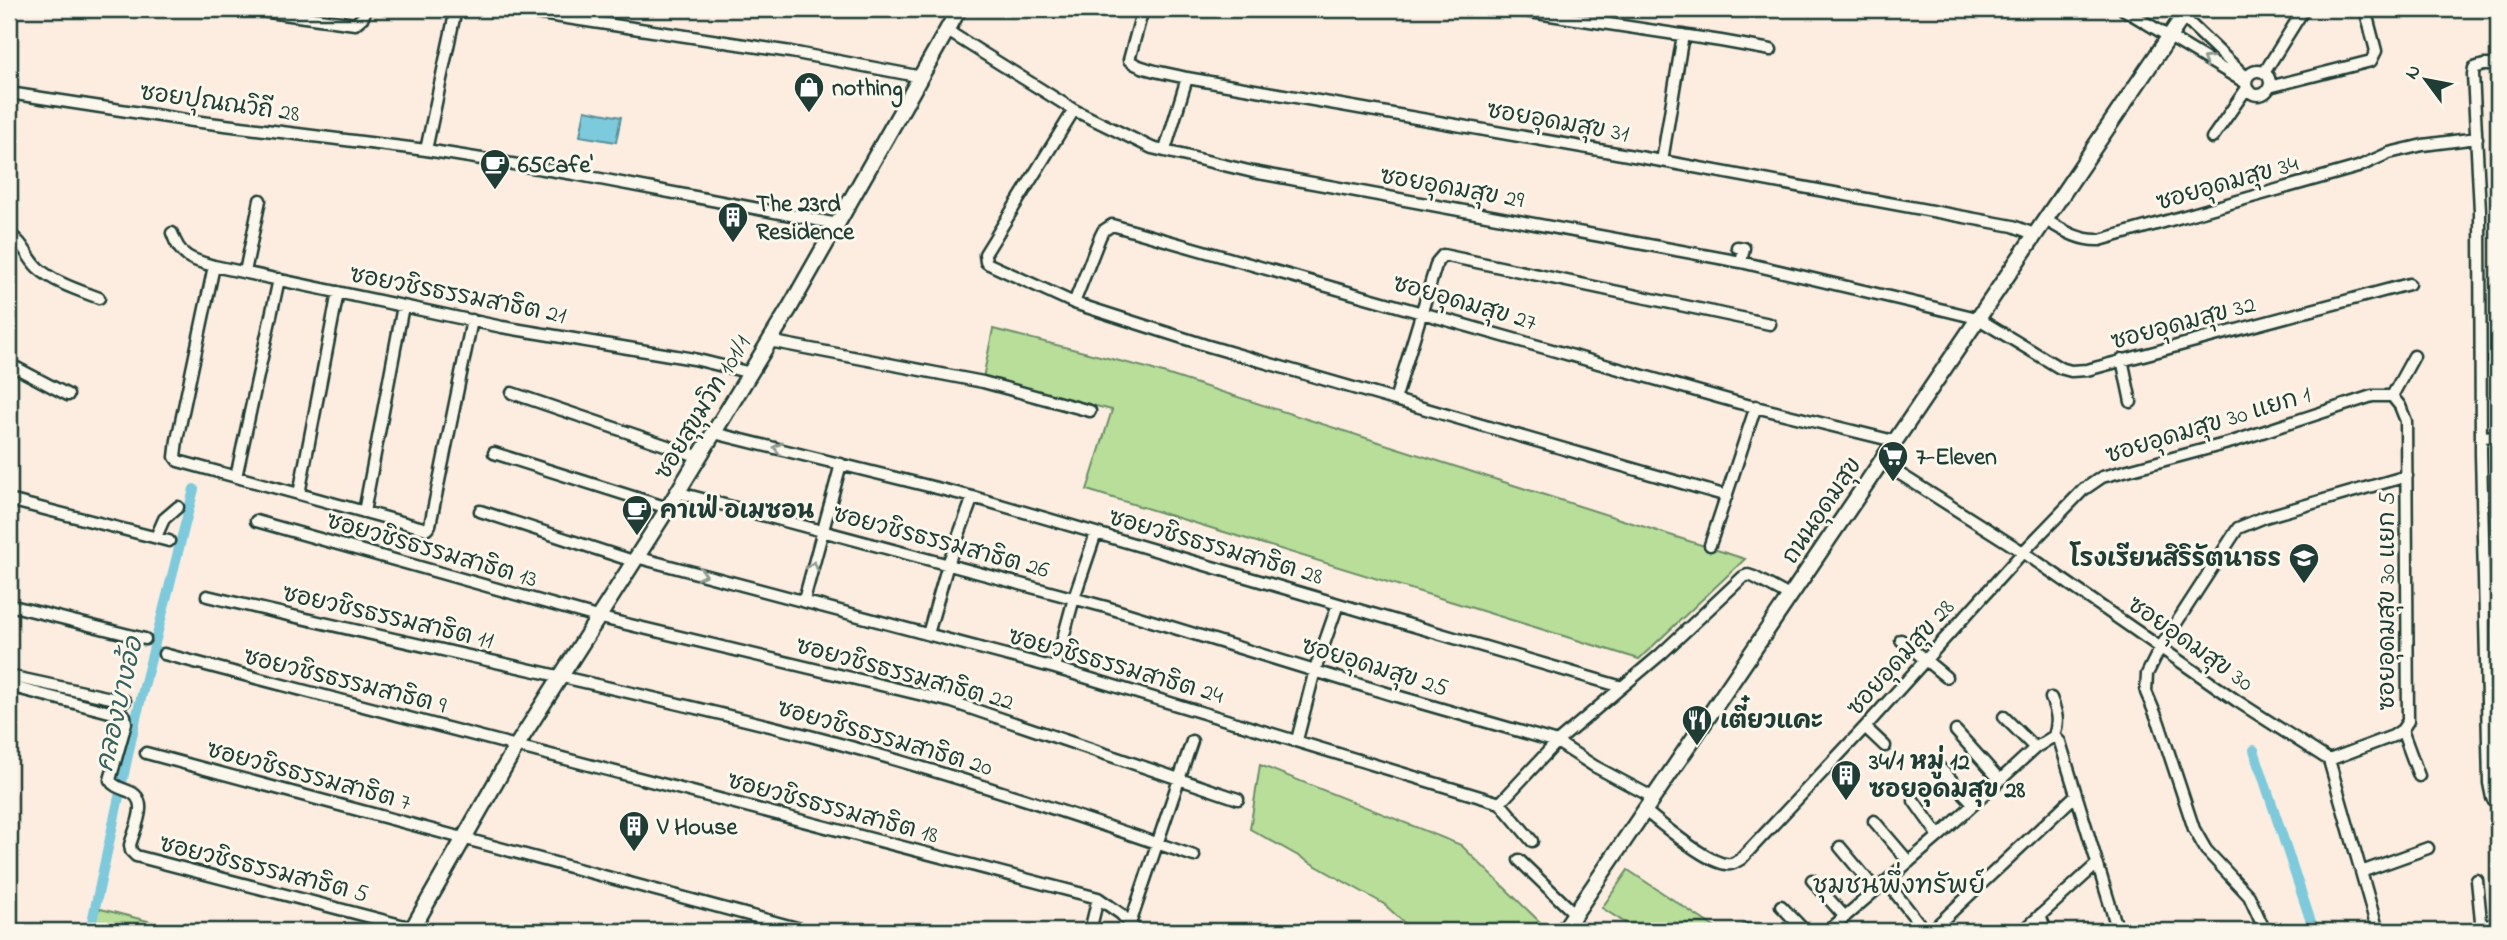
<svg xmlns="http://www.w3.org/2000/svg" width="2507" height="940" viewBox="0 0 2507 940" font-family="'Indie Flower','Playpen Sans Thai',sans-serif">
	<rect width="100%" height="100%" fill="#fcede0"/>
	<filter id="ink" filterUnits="userSpaceOnUse"><feTurbulence type="fractalNoise" baseFrequency=".0143" numOctaves="2"/><feDisplacementMap in="SourceGraphic" scale="14" xChannelSelector="R" yChannelSelector="G"/><feConvolveMatrix kernelMatrix="1 2 1 2 8 2 1 2 1" color-interpolation-filters="sRGB"/></filter>
	<g filter="url(#ink)">
		<!-- green -->
		<path fill="#b8de9a" stroke="#6c8e67" stroke-width="2" d="M 993,329 L 1147,368 L 1745,559 L 1639,659 L 1087,490 L 1112,410 L 983,378 Z
			M 1260,765 L 1461,845 L 1546,928 L 1543,931 L 1413,931 L 1384,904 L 1250,829 Z
			M 1628,870 L 1720,931 L 1638,931 L 1602,908 Z
			M 93,907 L 187,931 L 87,931 Z"/>
		<!-- water -->
		<path fill="#7dcadc" stroke="#579299" stroke-width="2" d="M 585,110 L 621,117 L 616,142 L 580,136 Z"/>
		<g fill="none" stroke-linecap="round" stroke-linejoin="round">
			<!-- canal -->
			<path stroke="#7dcadc" stroke-width="10" d="M 2254,750 L 2314,931
				M 90,931 L 136,718 L 194,489"/>
			<!-- street casing -->
			<g stroke="#1f3d34" stroke-width="15">
				<path id="street" d="M 247,9 L 355,24 L 363,17 L 366,9
					M 508,9 L 791,52 L 922,77
					M 1143,9 L 1129,60 C 1139,70 1172,74 1187,78 L 1662,161 L 2013,226 L 2034,234
					M 1510,9 L 1721,41 L 1771,50
					M 2123,9 L 2246,83
					M 2183,17 L 2247,78
					M 946,30 L 1074,110 L 1152,148 L 1253,172 L 1741,262 L 1911,302 L 1977,318 L 2060,368 L 2071,371 L 2087,370 L 2409,284
					M 2498,65 L 2484,65 L 2474,68 L 2473,74 L 2480,211 L 2481,454 L 2489,783 L 2492,798 L 2498,798
					M2246 83a12 12 0 1 1 24 0a12 12 0 1 1-24 0Z
					M 2264,73 L 2304,9
					M 2269,87 L 2371,61 L 2376,51 L 2365,9
					M 9,93 L 193,121 L 426,150 L 574,174 L 838,224
					M 1074,110 L 985,254 L 986,262 L 989,264 L 1074,303 L 1205,345 L 1727,496
					M 2212,138 L 2247,88
					M 426,150 L 456,9
					M 1165,150 L 1187,78
					M 1662,161 L 1683,35
					M 2044,219 C 2063,230 2078,241 2100,240 L 2358,167 L 2389,153 L 2423,145 L 2477,138
					M 172,233 C 180,257 191,260 214,266 L 502,327 L 694,359 L 751,373
					M 9,234 C 23,242 27,257 38,268 C 55,283 78,290 99,298
					M 1737,247 L 1744,248 L 1741,262
					M 214,266 L 177,440 L 175,457 L 178,461 L 427,529 L 430,525 L 472,320
					M 245,272 L 260,200
					M 1074,303 L 1100,237 L 1103,231 L 1112,225 L 1739,403 L 1894,441
					M 769,341 L 983,382 L 1090,411
					M 2122,359 L 2131,402
					M 9,364 L 68,395
					M 512,393 L 700,457
					M 2392,396 L 2414,356
					M 1395,400 L 1437,262 L 1443,255 L 1770,324
					M 2481,437 L 2498,436
					M 494,453 L 668,508
					M 1881,462 L 2023,552 L 2237,701 L 2329,760 L 2378,931
					M 236,477 L 279,279
					M 676,492 L 1106,607 L 1393,695 L 1557,742 L 1594,766 L 1654,798
					M 299,494 L 338,292
					M 9,500 L 169,541
					M 480,511 L 633,561
					M 364,512 L 403,306
					M 256,521 L 597,617 L 952,702 L 1238,799
					M 156,537 L 164,519 L 178,507
					M 1710,545 L 1756,406
					M 636,557 L 1055,668 L 1500,803 L 1557,742 L 1622,687 L 973,497 L 714,433
					M 207,596 C 408,644 610,685 810,736 C 940,770 1067,812 1194,856
					M 804,600 L 841,464
					M 9,605 L 145,639
					M 928,634 L 948,564 L 973,497
					M 1901,640 L 1946,677
					M 164,654 L 1098,898 L 1121,914 L 1137,931
					M 1055,668 L 1074,598 L 1096,533
					M 9,676 L 125,701
					M 9,686 L 125,716 L 126,723 L 110,780 C 114,787 121,788 128,791 C 151,799 135,827 130,845 L 131,851 L 136,856 L 424,931
					M 1622,687 L 1661,654 L 1743,577 L 1748,575 L 1754,577 L 1791,597
					M 2051,698 C 2057,713 2059,721 2054,736
					M 2004,717 L 2035,748
					M 1865,727 L 1885,746
					M 2402,730 L 2419,776
					M 1956,731 L 2000,780
					M 1297,740 L 1315,670 L 1338,604
					M 146,753 L 808,931
					M 2329,760 L 2393,736 L 2402,730 L 2408,721 L 2406,421 L 2400,406 L 2392,396
					M 1938,766 L 1974,804
					M 1914,801 L 1939,836
					M 1500,803 L 1532,841
					M 1645,811 C 1661,823 1712,868 1731,864 C 1733,864 1739,860 1741,859 L 1865,727 L 2023,552 L 2083,490 L 2102,477 L 2232,442 L 2372,396 L 2392,396
					M 1874,821 L 1909,862
					M 1840,847 L 1876,890
					M 1519,860 L 1575,914
					M 2361,872 L 2428,848
					M 1812,880 L 1845,917
					M 2477,880 L 2482,931
					M 1886,881 L 1925,931
					M 1781,906 L 1805,931
					M 2040,915 L 2046,931
					M 1130,924 L 1192,741
					M 1747,930 L 1748,931
					M 1090,931 L 1098,898
					M 1828,931 L 1939,836 L 2035,748 L 2054,736 L 2060,742 L 2118,931
					M 1931,931 L 2076,795
					M 2023,931 L 2097,864
					M 2265,931 L 2249,896 L 2206,850 L 2194,829 L 2159,723 L 2146,692 L 2147,674 L 2160,648 L 2238,528 L 2265,517 L 2407,476"/>
			</g>
			<!-- secondary casing -->
			<g stroke="#1f3d34" stroke-width="19">
				<path id="secondary" d="M 411,931 L 517,745 L 668,508 L 789,309 L 959,9
					M 1563,931 L 2188,9"/>
			</g>
			<!-- street -->
			<use href="#street" stroke="#fbf7ec" stroke-width="10"/>
			<!-- secondary -->
			<use href="#secondary" stroke="#fbf7ec" stroke-width="14"/>
		</g>
		<!-- one-way arrows -->
		<defs><path id="oneway-chevron" d="M-2-3.5L2.5 0L-2 3.5" fill="none" stroke-width="1.6" stroke-linecap="round" stroke-linejoin="round" transform="scale(1.75)"/></defs>
		<g stroke="#8d9a90">
			<use href="#oneway-chevron" transform="translate(2207 60) rotate(-149)"/>
			<use href="#oneway-chevron" transform="translate(778 448) rotate(-166)"/>
			<use href="#oneway-chevron" transform="translate(813 566) rotate(-75)"/>
			<use href="#oneway-chevron" transform="translate(702 574) rotate(14)"/>
		</g>
	</g>
	<!-- icons -->
	<defs>
		<g id="shop-pin" transform="scale(1.575)"><path d="M0 17L-7.5 6A9.5 9.5 0 1 1 7.5 6Z" fill="#1f3d34" stroke="#fbf7ec"/><path d="M-5-2.5h2.3a2.7 3.5 0 0 1 5.4 0H5L5.5 6h-11ZM-1.5-2.5h3a1.5 2.3 0 0 0-3 0Z" fill="#fff"/></g>
		<g id="cafe-pin" transform="scale(1.575)"><path d="M0 17L-7.5 6A9.5 9.5 0 1 1 7.5 6Z" fill="#1f3d34" stroke="#fbf7ec"/><path d="M-5.5-4.5H6V0H3Q3 3.5 0 3.5H-2.5Q-5.5 3.5-5.5 0ZM3-3.2v2h1.7v-2ZM-6 4.5H4V6H-6Z" fill="#fff"/></g>
		<g id="building-pin" transform="scale(1.575)"><path d="M0 17L-7.5 6A9.5 9.5 0 1 1 7.5 6Z" fill="#1f3d34" stroke="#fbf7ec"/><path d="M-4-6H4V6H1V3H-1V6H-4ZM-2.5-4.3h1.7v1.8h-1.7ZM.8-4.3h1.7v1.8H.8ZM-2.5-1h1.7V.8h-1.7ZM.8-1h1.7V.8H.8Z" fill="#fff"/></g>
		<g id="supermarket-pin" transform="scale(1.575)"><path d="M0 17L-7.5 6A9.5 9.5 0 1 1 7.5 6Z" fill="#1f3d34" stroke="#fbf7ec"/><path d="M-6-5.5h2.5l.6 2H6L4.5 2H-2.5L-4.4-4H-6ZM-1.5 3.2a1.3 1.3 0 1 0 .1 0ZM3 3.2a1.3 1.3 0 1 0 .1 0Z" fill="#fff"/></g>
		<g id="school-pin" transform="scale(1.575)"><path d="M0 17L-7.5 6A9.5 9.5 0 1 1 7.5 6Z" fill="#1f3d34" stroke="#fbf7ec"/><path d="M0-5L7-2L0 1L-7-2ZM-4 1L0 2.5L4 1V4Q0 6-4 4Z" fill="#fff"/></g>
		<g id="restaurant-pin" transform="scale(1.575)"><path d="M0 17L-7.5 6A9.5 9.5 0 1 1 7.5 6Z" fill="#1f3d34" stroke="#fbf7ec"/><path d="M-5-6h1v4h1v-4h1v4h1v-4h1v5L-1.5 .5V6h-2V.5L-5-1ZM5-6V6H3V1.5H1.5Q1.5-4 5-6Z" fill="#fff"/></g>
	</defs>
	<g fill-rule="evenodd">
		<use href="#shop-pin" x="809" y="87"/>
		<use href="#cafe-pin" x="495" y="164"/>
		<use href="#building-pin" x="733" y="217"/>
		<use href="#supermarket-pin" x="1893" y="456"/>
		<use href="#cafe-pin" x="637" y="510"/>
		<use href="#school-pin" x="2304" y="558"/>
		<use href="#restaurant-pin" x="1697" y="720"/>
		<use href="#building-pin" x="1846" y="775"/>
		<use href="#building-pin" x="634" y="826"/>
	</g>
	<g text-anchor="middle" stroke-width="6" stroke-linejoin="round" paint-order="stroke">
		<!-- poi labels -->
		<g font-size="24" font-weight="bold" fill="#1f3d34" stroke="#fbf7ec" text-anchor="start">
			<text x="832" y="95">nothing</text>
			<text x="518" y="172">65Cafe'</text>
			<text x="756" y="211">The 23rd<tspan x="756" dy="28">Residence</tspan></text>
			<text x="1916" y="464">7-Eleven</text>
			<text x="660" y="518">คาเฟ่ อเมซอน</text>
			<text x="2281" y="566" text-anchor="end">โรงเรียนสิริรัตนาธร</text>
			<text x="1720" y="728">เตี๋ยวแคะ</text>
			<text x="1869" y="769">34/1 หมู่ 12<tspan x="1869" dy="28">ซอยอุดมสุข 28</tspan></text>
			<text x="657" y="834">V House</text>
		</g>
		<!-- street labels -->
		<g font-size="24" fill="#1f3d34" stroke="#fbf7ec">
			<text transform="translate(220 102) rotate(8)" y="8">ซอยปุณณวิถี 28</text>
			<text transform="translate(1558 121) rotate(10)" y="8">ซอยอุดมสุข 31</text>
			<text transform="translate(2227 182) rotate(-16)" y="8">ซอยอุดมสุข 34</text>
			<text transform="translate(1452 187) rotate(10)" y="8">ซอยอุดมสุข 29</text>
			<text transform="translate(458 294) rotate(11)" y="8">ซอยวชิรธรรมสาธิต 21</text>
			<text transform="translate(1465 302) rotate(16)" y="8">ซอยอุดมสุข 27</text>
			<text transform="translate(2183 322) rotate(-15)" y="8">ซอยอุดมสุข 32</text>
			<text transform="translate(702 407) rotate(-59)" y="8">ซอยสุขุมวิท 101/1</text>
			<text transform="translate(2208 424) rotate(-17)" y="8">ซอยอุดมสุข 30 แยก 1</text>
			<text transform="translate(1821 510) rotate(-56)" y="8">ถนนอุดมสุข</text>
			<text transform="translate(941 541) rotate(15)" y="8">ซอยวชิรธรรมสาธิต 26</text>
			<text transform="translate(1216 546) rotate(16)" y="8">ซอยวชิรธรรมสาธิต 28</text>
			<text transform="translate(432 549) rotate(16)" y="8">ซอยวชิรธรรมสาธิต 13</text>
			<text transform="translate(2386 601) rotate(-90)" y="8">ซอยอุดมสุข 30 แยก 5</text>
			<text transform="translate(388 616) rotate(13)" y="8">ซอยวชิรธรรมสาธิต 11</text>
			<text transform="translate(2191 643) rotate(35)" y="8">ซอยอุดมสุข 30</text>
			<text transform="translate(1900 657) rotate(-48)" y="8">ซอยอุดมสุข 28</text>
			<text transform="translate(1116 665) rotate(16)" y="8">ซอยวชิรธรรมสาธิต 24</text>
			<text transform="translate(1375 666) rotate(17)" y="8">ซอยอุดมสุข 25</text>
			<text transform="translate(905 673) rotate(15)" y="8">ซอยวชิรธรรมสาธิต 22</text>
			<text transform="translate(345 680) rotate(14)" y="8">ซอยวชิรธรรมสาธิต 9</text>
			<text transform="translate(885 737) rotate(16)" y="8">ซอยวชิรธรรมสาธิต 20</text>
			<text transform="translate(309 775) rotate(15)" y="8">ซอยวชิรธรรมสาธิต 7</text>
			<text transform="translate(833 807) rotate(15)" y="8">ซอยวชิรธรรมสาธิต 18</text>
			<text transform="translate(264 868) rotate(14)" y="8">ซอยวชิรธรรมสาธิต 5</text>
		</g>
		<!-- water labels -->
		<g font-size="26" font-style="italic" fill="#36605e" stroke="#fbf7ec">
			<text transform="translate(118 704) rotate(-77)" y="9">คลองบางอ้อ</text>
		</g>
		<!-- neighbourhood labels -->
		<g font-size="26" fill="#1f3d34" stroke="#fbf7ec">
			<text x="1899" y="893">ชุมชนพึ่งทรัพย์</text>
		</g>
	</g>
	<!-- margin -->
	<rect width="2507" height="940" fill="none" stroke="#fbf7ec" stroke-width="35"/>
	<rect x="18" y="18" width="2472" height="905" fill="none" stroke="#1f3d34" stroke-width="2.5" filter="url(#ink)"/>
	<!-- north arrow -->
	<g transform="translate(2426 80) rotate(302)" stroke="#fbf7ec" stroke-width="5" paint-order="stroke">
	<path d="M0-5L12 26L0 18L-12 26Z" fill="#1f3d34"/>
	<text y="-10" font-size="19" font-weight="bold" text-anchor="middle" fill="#1f3d34">N</text>
	</g>
</svg>
